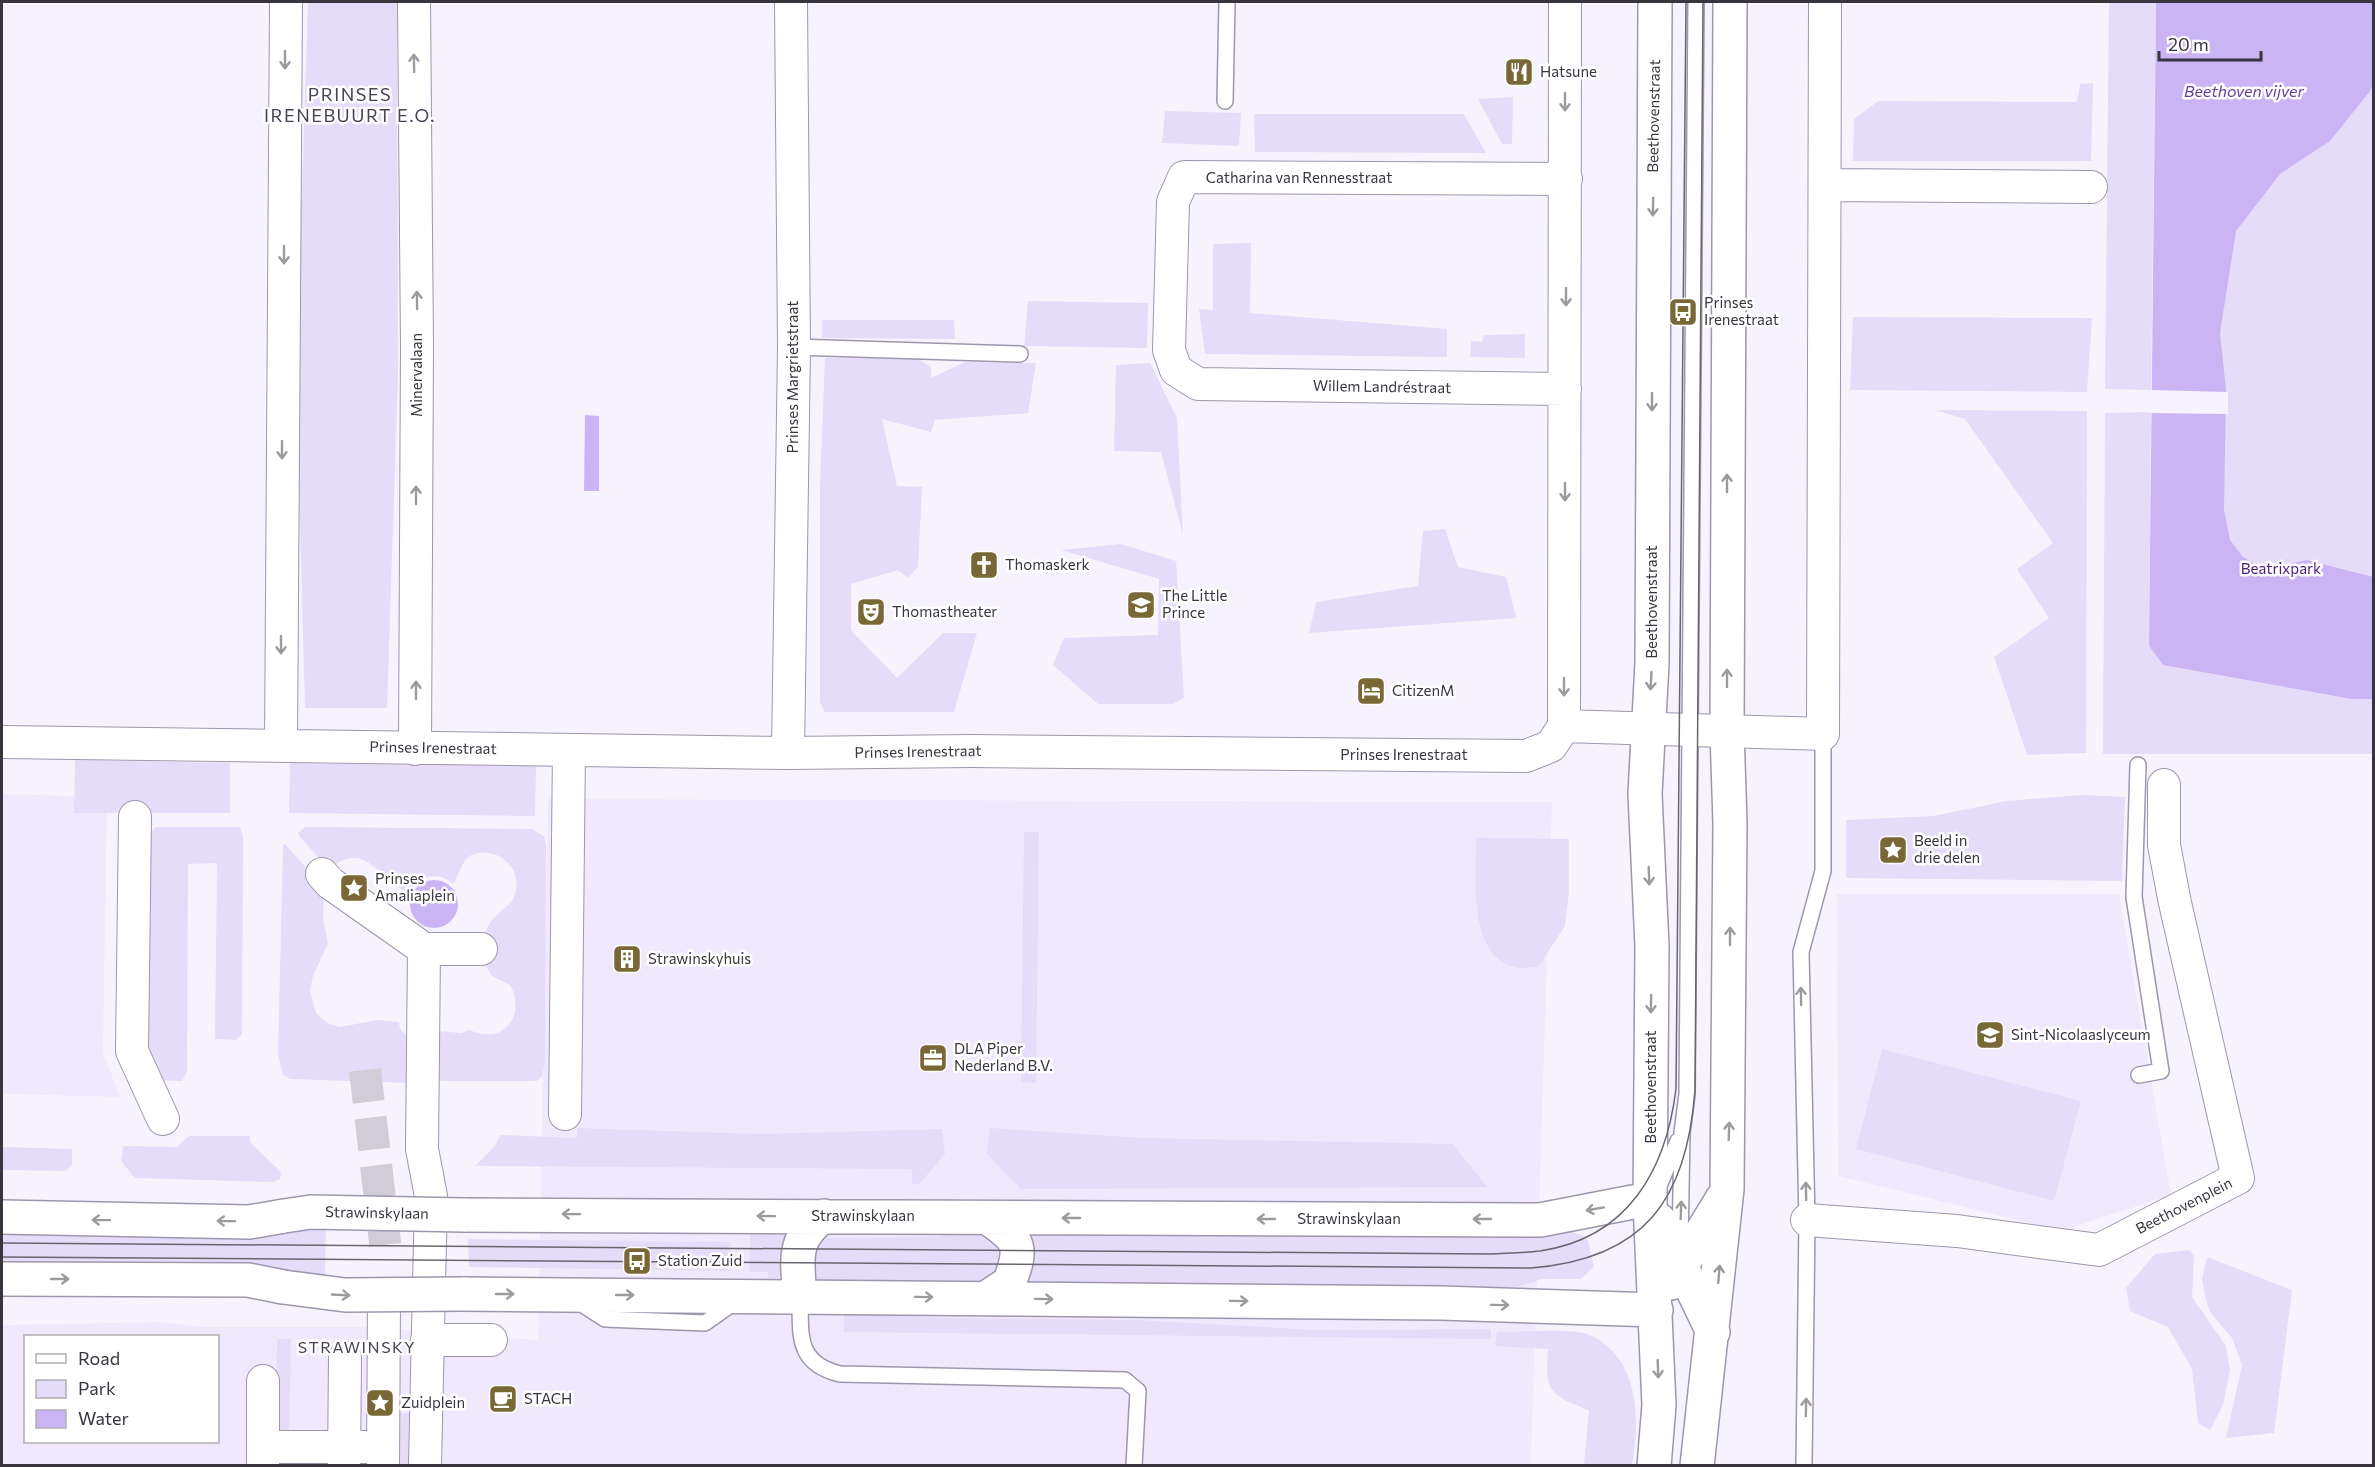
<svg xmlns="http://www.w3.org/2000/svg" width="2375" height="1467" viewBox="0 0 2375 1467" font-family="Commissioner,sans-serif">
	<rect width="100%" height="100%" fill="#f7f3fe"/>
	<!-- built -->
	<path fill="#f0e9fd" fill-rule="evenodd" d="M 2,794 L 107,797 L 103,1052 L 120,1097 L 2,1094 Z
		M 548,799 L 1552,802 L 1531,1465 L 2,1465 L 2,1325 L 161,1322 L 202,1327 L 366,1327 L 538,1340 ZM 26,1336 L 218,1336 L 218,1442 L 26,1442 Z
		M 1837,894 L 2119,894 L 2171,1195 L 2061,1231 L 1838,1176 Z"/>
	<!-- green -->
	<path fill="#e5dcf9" d="M 308,2 L 397,2 L 398,376 L 387,708 L 305,708 L 296,376 Z
		M 2109,2 L 2156,2 L 2151,390 L 2105,389 Z
		M 2200,2 L 2373,2 L 2373,673 L 2187,646 Z
		M 2093,83 L 2091,161 L 1853,161 L 1854,119 L 1878,101 L 2077,102 L 2080,84 Z
		M 1513,97 L 1512,144 L 1502,144 L 1478,99 Z
		M 1165,111 L 1241,113 L 1239,146 L 1162,143 Z
		M 1254,114 L 1464,114 L 1486,153 L 1255,152 Z
		M 1251,243 L 1250,313 L 1447,329 L 1447,357 L 1205,354 L 1199,309 L 1213,310 L 1213,244 Z
		M 1028,301 L 1148,303 L 1147,348 L 1024,346 Z
		M 1853,317 L 2092,318 L 2087,392 L 1850,390 Z
		M 822,320 L 954,320 L 955,339 L 822,338 Z
		M 1525,334 L 1525,358 L 1470,357 L 1471,341 L 1482,342 L 1484,335 Z
		M 825,358 L 918,359 L 931,367 L 931,378 L 965,362 L 1036,363 L 1028,413 L 935,420 L 931,432 L 882,419 L 897,486 L 922,487 L 918,567 L 908,578 L 898,570 L 851,584 L 851,630 L 897,678 L 943,633 L 977,633 L 954,712 L 825,712 L 820,702 L 820,485 Z
		M 1150,363 L 1177,418 L 1183,535 L 1161,452 L 1114,451 L 1116,365 Z
		M 1935,410 L 2087,411 L 2086,753 L 2027,755 L 1994,657 L 2049,618 L 2017,569 L 2053,543 L 1965,419 Z
		M 2151,412 L 2149,646 L 2163,665 L 2351,699 L 2373,699 L 2373,754 L 2103,754 L 2105,413 Z
		M 1445,529 L 1458,567 L 1506,577 L 1516,618 L 1309,633 L 1316,602 L 1418,586 L 1423,531 Z
		M 1121,544 L 1176,561 L 1184,698 L 1173,704 L 1098,704 L 1053,665 L 1064,638 L 1158,635 L 1159,579 L 1061,550 Z
		M 75,760 L 230,763 L 230,813 L 74,813 Z
		M 290,763 L 536,766 L 535,816 L 289,813 Z
		M 2082,795 L 2125,797 L 2122,881 L 1846,878 L 1846,820 L 1933,816 L 2007,801 Z
		M 156,827 L 240,827 L 243,837 L 242,1034 L 236,1040 L 215,1039 L 217,863 L 188,864 L 187,1071 L 182,1081 L 155,1080 L 148,1072 L 149,834 Z
		M 305,827 L 532,829 L 544,836 L 546,845 L 545,1061 L 542,1076 L 537,1081 L 435,1081 L 438,1031 L 461,1033 L 470,1030 C 503,1046 527,1015 510,985 L 492,976 L 480,956 C 482,939 485,925 498,914 C 504,909 511,904 514,897 C 524,872 503,849 478,853 C 461,856 462,871 453,884 C 439,870 417,876 408,893 C 377,878 366,839 329,869 L 300,837 L 298,833 Z
		M 1024,832 L 1039,832 L 1036,1083 L 1021,1082 Z
		M 1476,838 L 1569,839 L 1569,892 L 1565,926 L 1538,967 C 1531,967 1522,969 1515,967 C 1467,957 1476,874 1476,838 Z
		M 285,844 L 324,888 L 323,919 L 328,943 L 313,976 L 310,990 L 316,1013 L 327,1023 L 340,1027 L 377,1020 L 399,1022 L 400,1029 L 408,1037 L 412,1083 L 290,1079 L 283,1075 L 278,1054 L 283,845 Z
		M 1882,1049 L 2081,1101 L 2054,1201 L 1856,1149 Z
		M 577,1128 L 758,1134 L 942,1129 L 945,1154 L 920,1183 L 912,1185 L 912,1169 L 475,1166 L 495,1146 L 500,1135 L 577,1138 Z
		M 990,1128 L 1143,1138 L 1453,1144 L 1487,1187 L 1021,1189 L 987,1154 Z
		M 189,1136 L 250,1136 L 250,1142 L 281,1172 L 280,1179 L 273,1182 L 135,1178 L 121,1161 L 123,1146 L 177,1147 Z
		M 2,1147 L 72,1149 L 72,1165 L 66,1171 L 2,1170 Z
		M 326,1221 L 325,1282 L 2,1266 L 2,1229 Z
		M 751,1223 L 789,1232 L 778,1282 L 768,1290 L 768,1272 L 749,1272 Z
		M 976,1227 L 1568,1231 L 1587,1237 L 1594,1267 L 1581,1279 L 1542,1279 L 1504,1291 L 818,1284 L 805,1273 L 814,1238 L 938,1237 Z
		M 468,1239 L 731,1242 L 729,1271 L 469,1267 Z
		M 2190,1250 L 2194,1256 L 2192,1297 L 2226,1346 L 2230,1370 L 2223,1405 L 2210,1430 L 2198,1423 L 2192,1369 L 2168,1327 L 2130,1311 L 2126,1288 L 2155,1254 Z
		M 2207,1257 L 2292,1290 L 2274,1433 L 2226,1438 L 2242,1365 L 2232,1338 L 2210,1312 L 2205,1296 L 2202,1279 Z
		M 844,1311 L 938,1318 L 1137,1320 L 1317,1330 L 1491,1329 L 1491,1339 L 844,1332 Z
		M 1497,1332 C 1517,1332 1573,1328 1590,1335 C 1640,1358 1640,1419 1632,1465 L 1584,1465 L 1589,1410 C 1583,1409 1582,1407 1577,1405 C 1544,1393 1546,1380 1548,1349 L 1495,1346 Z
		M 277,1339 L 291,1339 L 289,1433 L 276,1432 Z
		M 400,1413 L 414,1413 L 413,1465 L 400,1466 Z"/>
	<!-- water -->
	<path fill="#cbb4f4" d="M 2156,2 L 2373,2 L 2374,82 L 2370,91 L 2330,141 L 2280,174 L 2236,231 L 2220,333 L 2226,390 L 2224,510 L 2230,540 L 2243,557 L 2264,569 L 2307,560 L 2373,577 L 2373,699 L 2351,699 L 2163,665 L 2149,646 Z
		M 585,415 L 599,416 L 599,491 L 584,491 Z
		M410 904a24 24 0 1 1 48 0a24 24 0 1 1-48 0Z"/>
	<!-- pier -->
	<path fill="#f7f3fe" d="M 2150,390 L 2228,392 L 2228,414 L 2149,413 Z"/>
	<g fill="none" stroke-linecap="round" stroke-linejoin="round">
		<!-- street-tunnel -->
		<path stroke="#d1cdd8" stroke-width="32" stroke-dasharray="32 16" stroke-linecap="butt" d="M 365,1070 L 386,1251"/>
		<!-- lane casing -->
		<g stroke="#9e96ad" stroke-width="18">
			<path id="lane" d="M 1225,101 L 1227,2
				M 794,347 L 1020,354
				M 2138,765 L 2134,897 L 2161,1071 L 2139,1075
				M 1658,1188 L 1678,1141
				M 1680,1247 L 1682,1133 L 1687,1094 L 1696,2
				M 800,1296 C 801,1334 795,1363 840,1374 L 1125,1380 L 1138,1391 L 1134,1466
				M 577,1301 L 605,1319 L 705,1323 L 736,1301
				M 1804,1466 L 1807,1220 L 1801,952 L 1823,871 L 1823,734"/>
		</g>
		<!-- street casing -->
		<g stroke="#9e96ad" stroke-width="34">
			<path id="street" d="M 414,2 L 417,346 L 415,749
				M 1825,185 L 2091,187
				M 1565,389 L 1198,384 L 1176,370 L 1169,350 L 1173,202 L 1184,177 L 1566,179
				M 1564,726 L 1565,2
				M 2,742 L 788,753 L 970,751 L 1526,756 L 1551,746 L 1564,726 L 1823,734 L 1825,2
				M 281,746 L 286,2
				M 788,753 L 794,347 L 791,2
				M 135,817 L 132,1051 L 163,1119
				M 322,874 L 330,883 L 424,949
				M 565,1114 L 569,750
				M 1807,1220 L 1957,1231 L 2099,1250 L 2238,1178 L 2175,903 L 2164,845 L 2164,785
				M 427,1340 L 491,1340
				M 263,1447 L 383,1447
				M 263,1466 L 263,1381
				M 344,1466 L 345,1358
				M 383,1466 L 384,1301
				M 425,1466 L 431,1196 L 422,1149 L 424,949 L 481,949"/>
		</g>
		<!-- secondary casing -->
		<g stroke="#9e96ad" stroke-width="36">
			<path id="secondary" d="M 464,1215 L 1540,1220 L 1633,1202 L 1650,1202
				M 2,1217 L 249,1222 L 284,1216
				M 1659,1220 L 1713,1332
				M 2,1279 L 248,1280 L 283,1287
				M 1671,1283 L 1722,1199
				M 463,1294 L 1441,1303 L 1656,1310
				M 800,1296 C 797,1260 792,1238 824,1216
				M 986,1298 L 1009,1283 C 1024,1246 1019,1239 988,1218
				M 1654,1466 L 1659,1405 L 1650,1202 L 1652,946 L 1645,794 L 1652,663 L 1655,2
				M 1697,1466 L 1727,1189 L 1730,823 L 1727,731 L 1730,2"/>
		</g>
		<!-- lane -->
		<use href="#lane" stroke="#fff" stroke-width="15"/>
		<!-- street -->
		<use href="#street" stroke="#fff" stroke-width="32"/>
		<!-- secondary -->
		<use href="#secondary" stroke="#fff" stroke-width="33"/>
		<!-- tram -->
		<path stroke="#68656f" stroke-width="1.5" d="M 2,1243 L 1490,1254 C 1507,1253 1524,1253 1540,1251 C 1628,1238 1666,1170 1676,1089 L 1686,2
			M 2,1257 L 1531,1268 C 1645,1259 1687,1199 1695,1090 L 1703,2"/>
		<!-- secondary-bridge casing -->
		<g stroke="#9e96ad" stroke-width="36" stroke-linecap="butt">
			<path id="secondary-bridge" d="M 284,1216 L 311,1212 L 464,1215
				M 283,1287 L 345,1295 L 463,1294"/>
		</g>
		<!-- secondary-bridge -->
		<use href="#secondary-bridge" stroke="#fff" stroke-width="33"/>
	</g>
	<!-- one-way arrows -->
	<defs><path id="oneway-shaft" d="M-6 0H5M1.5-3L5.5 0L1.5 3" fill="none" stroke-width="1.6" stroke-linecap="round" stroke-linejoin="round" transform="scale(1.5)"/></defs>
	<g stroke="#9c9a9f">
		<use href="#oneway-shaft" transform="translate(285 60) rotate(90)"/>
		<use href="#oneway-shaft" transform="translate(414 63) rotate(-91)"/>
		<use href="#oneway-shaft" transform="translate(1565 102) rotate(90)"/>
		<use href="#oneway-shaft" transform="translate(1653 207) rotate(91)"/>
		<use href="#oneway-shaft" transform="translate(284 255) rotate(90)"/>
		<use href="#oneway-shaft" transform="translate(1566 297) rotate(90)"/>
		<use href="#oneway-shaft" transform="translate(417 300) rotate(-91)"/>
		<use href="#oneway-shaft" transform="translate(1652 402) rotate(90)"/>
		<use href="#oneway-shaft" transform="translate(282 450) rotate(90)"/>
		<use href="#oneway-shaft" transform="translate(1727 483) rotate(-90)"/>
		<use href="#oneway-shaft" transform="translate(1565 492) rotate(90)"/>
		<use href="#oneway-shaft" transform="translate(416 495) rotate(-90)"/>
		<use href="#oneway-shaft" transform="translate(281 645) rotate(90)"/>
		<use href="#oneway-shaft" transform="translate(1727 678) rotate(-90)"/>
		<use href="#oneway-shaft" transform="translate(1651 681) rotate(93)"/>
		<use href="#oneway-shaft" transform="translate(1564 687) rotate(90)"/>
		<use href="#oneway-shaft" transform="translate(416 690) rotate(-90)"/>
		<use href="#oneway-shaft" transform="translate(1649 876) rotate(88)"/>
		<use href="#oneway-shaft" transform="translate(1730 936) rotate(-90)"/>
		<use href="#oneway-shaft" transform="translate(1801 996) rotate(-91)"/>
		<use href="#oneway-shaft" transform="translate(1651 1004) rotate(91)"/>
		<use href="#oneway-shaft" transform="translate(1729 1131) rotate(-88)"/>
		<use href="#oneway-shaft" transform="translate(1806 1191) rotate(-91)"/>
		<use href="#oneway-shaft" transform="translate(1595 1209) rotate(170)"/>
		<use href="#oneway-shaft" transform="translate(1681 1210) rotate(-88)"/>
		<use href="#oneway-shaft" transform="translate(571 1214) rotate(-179)"/>
		<use href="#oneway-shaft" transform="translate(766 1216) rotate(-179)"/>
		<use href="#oneway-shaft" transform="translate(1071 1218) rotate(-180)"/>
		<use href="#oneway-shaft" transform="translate(1266 1219) rotate(-180)"/>
		<use href="#oneway-shaft" transform="translate(1482 1219) rotate(-180)"/>
		<use href="#oneway-shaft" transform="translate(101 1220) rotate(-179)"/>
		<use href="#oneway-shaft" transform="translate(226 1221) rotate(-179)"/>
		<use href="#oneway-shaft" transform="translate(1719 1274) rotate(-85)"/>
		<use href="#oneway-shaft" transform="translate(60 1279)"/>
		<use href="#oneway-shaft" transform="translate(505 1294)"/>
		<use href="#oneway-shaft" transform="translate(341 1295) rotate(3)"/>
		<use href="#oneway-shaft" transform="translate(625 1295)"/>
		<use href="#oneway-shaft" transform="translate(924 1297) rotate(1)"/>
		<use href="#oneway-shaft" transform="translate(1044 1299) rotate(1)"/>
		<use href="#oneway-shaft" transform="translate(1239 1301) rotate(1)"/>
		<use href="#oneway-shaft" transform="translate(1500 1305) rotate(1)"/>
		<use href="#oneway-shaft" transform="translate(1658 1369) rotate(88)"/>
		<use href="#oneway-shaft" transform="translate(1806 1407) rotate(-89)"/>
	</g>
	<!-- icons -->
	<defs>
		<g id="restaurant-square" transform="scale(1.5)"><rect x="-9" y="-9" width="18" height="18" rx="4" fill="#796836" stroke="#fff"/><path d="M-5-6h1v4h1v-4h1v4h1v-4h1v5L-1.5 .5V6h-2V.5L-5-1ZM5-6V6H3V1.5H1.5Q1.5-4 5-6Z" fill="#fff"/></g>
		<g id="bus-square" transform="scale(1.5)"><rect x="-9" y="-9" width="18" height="18" rx="4" fill="#796836" stroke="#fff"/><path d="M-5-6H5V4H4V6H2V4H-2V6H-4V4H-5ZM-3.5-4V0h7V-4ZM-3.5 1.2v1.5H-2V1.2ZM2 1.2v1.5H3.5V1.2Z" fill="#fff"/></g>
		<g id="church-square" transform="scale(1.5)"><rect x="-9" y="-9" width="18" height="18" rx="4" fill="#796836" stroke="#fff"/><path d="M-1.2-6h2.4v3.5h3.3v2.4h-3.3V6h-2.4V-.1h-3.3v-2.4h3.3Z" fill="#fff"/></g>
		<g id="school-square" transform="scale(1.5)"><rect x="-9" y="-9" width="18" height="18" rx="4" fill="#796836" stroke="#fff"/><path d="M0-5L7-2L0 1L-7-2ZM-4 1L0 2.5L4 1V4Q0 6-4 4Z" fill="#fff"/></g>
		<g id="theatre-square" transform="scale(1.5)"><rect x="-9" y="-9" width="18" height="18" rx="4" fill="#796836" stroke="#fff"/><path d="M-5-5.5Q0-4 5-5.5V0Q5 5 0 6Q-5 5-5 0ZM-3.3-2.5H-1v1.5H-3.3ZM1-2.5H3.3v1.5H1ZM-2.8 1Q0 5.5 2.8 1Z" fill="#fff"/></g>
		<g id="hotel-square" transform="scale(1.5)"><rect x="-9" y="-9" width="18" height="18" rx="4" fill="#796836" stroke="#fff"/><path d="M-6-4.5h1.5V1H6V5H4.5V3h-9V5H-6ZM-4 0a1.8 1.8 0 1 1 3.6 0ZM.5 0V-2.5h3Q6-2.5 6 0Z" fill="#fff"/></g>
		<g id="sight-square" transform="scale(1.5)"><rect x="-9" y="-9" width="18" height="18" rx="4" fill="#796836" stroke="#fff"/><path d="M0-6L1.8-2.2L6-1.7L2.9 1.2L3.7 5.4L0 3.3L-3.7 5.4L-2.9 1.2L-6-1.7L-1.8-2.2Z" fill="#fff"/></g>
		<g id="building-square" transform="scale(1.5)"><rect x="-9" y="-9" width="18" height="18" rx="4" fill="#796836" stroke="#fff"/><path d="M-4-6H4V6H1V3H-1V6H-4ZM-2.5-4.3h1.7v1.8h-1.7ZM.8-4.3h1.7v1.8H.8ZM-2.5-1h1.7V.8h-1.7ZM.8-1h1.7V.8H.8Z" fill="#fff"/></g>
		<g id="office-square" transform="scale(1.5)"><rect x="-9" y="-9" width="18" height="18" rx="4" fill="#796836" stroke="#fff"/><path d="M-6-3h4V-5.5h4V-3h4V5H-6ZM-1-4.5V-3h2v-1.5ZM-6 0V1H6V0Z" fill="#fff"/></g>
		<g id="cafe-square" transform="scale(1.5)"><rect x="-9" y="-9" width="18" height="18" rx="4" fill="#796836" stroke="#fff"/><path d="M-5.5-4.5H6V0H3Q3 3.5 0 3.5H-2.5Q-5.5 3.5-5.5 0ZM3-3.2v2h1.7v-2ZM-6 4.5H4V6H-6Z" fill="#fff"/></g>
	</defs>
	<g fill-rule="evenodd">
		<use href="#restaurant-square" x="1519" y="72"/>
		<use href="#bus-square" x="1683" y="312"/>
		<use href="#church-square" x="984" y="565"/>
		<use href="#school-square" x="1141" y="605"/>
		<use href="#theatre-square" x="871" y="612"/>
		<use href="#hotel-square" x="1371" y="691"/>
		<use href="#sight-square" x="1893" y="850"/>
		<use href="#sight-square" x="354" y="888"/>
		<use href="#building-square" x="627" y="959"/>
		<use href="#school-square" x="1990" y="1035"/>
		<use href="#office-square" x="933" y="1058"/>
		<use href="#bus-square" x="637" y="1261"/>
		<use href="#cafe-square" x="503" y="1399"/>
		<use href="#sight-square" x="380" y="1403"/>
	</g>
	<g text-anchor="middle" stroke-width="5" stroke-linejoin="round" paint-order="stroke">
		<!-- poi labels -->
		<g font-size="15" fill="#38353f" stroke="#fff" text-anchor="start">
			<text x="1540" y="77">Hatsune</text>
			<text x="1704" y="308">Prinses<tspan x="1704" dy="17">Irenestraat</tspan></text>
			<text x="1005" y="570">Thomaskerk</text>
			<text x="1162" y="601">The Little<tspan x="1162" dy="17">Prince</tspan></text>
			<text x="892" y="617">Thomastheater</text>
			<text x="1392" y="696">CitizenM</text>
			<text x="1914" y="846">Beeld in<tspan x="1914" dy="17">drie delen</tspan></text>
			<text x="375" y="884">Prinses<tspan x="375" dy="17">Amaliaplein</tspan></text>
			<text x="648" y="964">Strawinskyhuis</text>
			<text x="2011" y="1040">Sint-Nicolaaslyceum</text>
			<text x="954" y="1054">DLA Piper<tspan x="954" dy="17">Nederland B.V.</tspan></text>
			<text x="658" y="1266">Station Zuid</text>
			<text x="524" y="1404">STACH</text>
			<text x="401" y="1408">Zuidplein</text>
		</g>
		<!-- street labels -->
		<g font-size="15" fill="#38353f" stroke="#fff">
			<text transform="translate(1654 116) rotate(-89)" y="5">Beethovenstraat</text>
			<text x="1299" y="183">Catharina van Rennesstraat</text>
			<text transform="translate(417 375) rotate(-90)" y="5">Minervalaan</text>
			<text transform="translate(793 377) rotate(-90)" y="5">Prinses Margrietstraat</text>
			<text transform="translate(1382 387) rotate(1)" y="5">Willem Landréstraat</text>
			<text transform="translate(1652 602) rotate(-90)" y="5">Beethovenstraat</text>
			<text transform="translate(433 748) rotate(1)" y="5">Prinses Irenestraat</text>
			<text transform="translate(918 752) rotate(-1)" y="5">Prinses Irenestraat</text>
			<text x="1404" y="760">Prinses Irenestraat</text>
			<text transform="translate(1651 1087) rotate(-90)" y="5">Beethovenstraat</text>
			<text transform="translate(2184 1206) rotate(-27)" y="5">Beethovenplein</text>
			<text transform="translate(377 1213) rotate(1)" y="5">Strawinskylaan</text>
			<text x="863" y="1221">Strawinskylaan</text>
			<text x="1349" y="1224">Strawinskylaan</text>
		</g>
		<!-- park labels -->
		<g font-size="15" fill="#481c78" stroke="#fff">
			<text x="2281" y="574">Beatrixpark</text>
		</g>
		<!-- water labels -->
		<g font-size="16" font-style="italic" fill="#663e9a" stroke="#fff">
			<text x="2244" y="97">Beethoven vijver</text>
		</g>
		<!-- neighbourhood labels -->
		<g font-size="16" letter-spacing="1.5" fill="#4a4358" stroke="#fff">
			<text x="357" y="1353">STRAWINSKY</text>
		</g>
		<!-- quarter labels -->
		<g font-size="18" letter-spacing="1.5" fill="#4a4358" stroke="#fff">
			<text x="350" y="101">PRINSES<tspan x="350" dy="21">IRENEBUURT E.O.</tspan></text>
		</g>
	</g>
	<!-- border -->
	<rect width="2375" height="1467" fill="none" stroke="#38353f" stroke-width="6"/>
	<!-- legend -->
	<rect x="24" y="1335" width="195" height="108" fill="#ffffff" stroke="#afaeb2" stroke-width="1.5"/>
	<rect x="36" y="1354" width="30" height="9" fill="#ffffff" stroke="#afaeb2" stroke-width="1.5"/>
	<text x="78" y="1365" font-size="18" fill="#38353f">Road</text>
	<rect x="36" y="1380" width="30" height="18" fill="#e5dcf9" stroke="#afaeb2" stroke-width="1.5"/>
	<text x="78" y="1395" font-size="18" fill="#38353f">Park</text>
	<rect x="36" y="1410" width="30" height="18" fill="#cbb4f4" stroke="#afaeb2" stroke-width="1.5"/>
	<text x="78" y="1425" font-size="18" fill="#38353f">Water</text>
	<!-- scale -->
	<path d="M2159 51v9h102v-9" fill="none" stroke="#38353f" stroke-width="3"/>
	<text x="2168" y="51" font-size="18" fill="#38353f" stroke="#ffffff" stroke-width="4.5" paint-order="stroke">20 m</text>
</svg>
